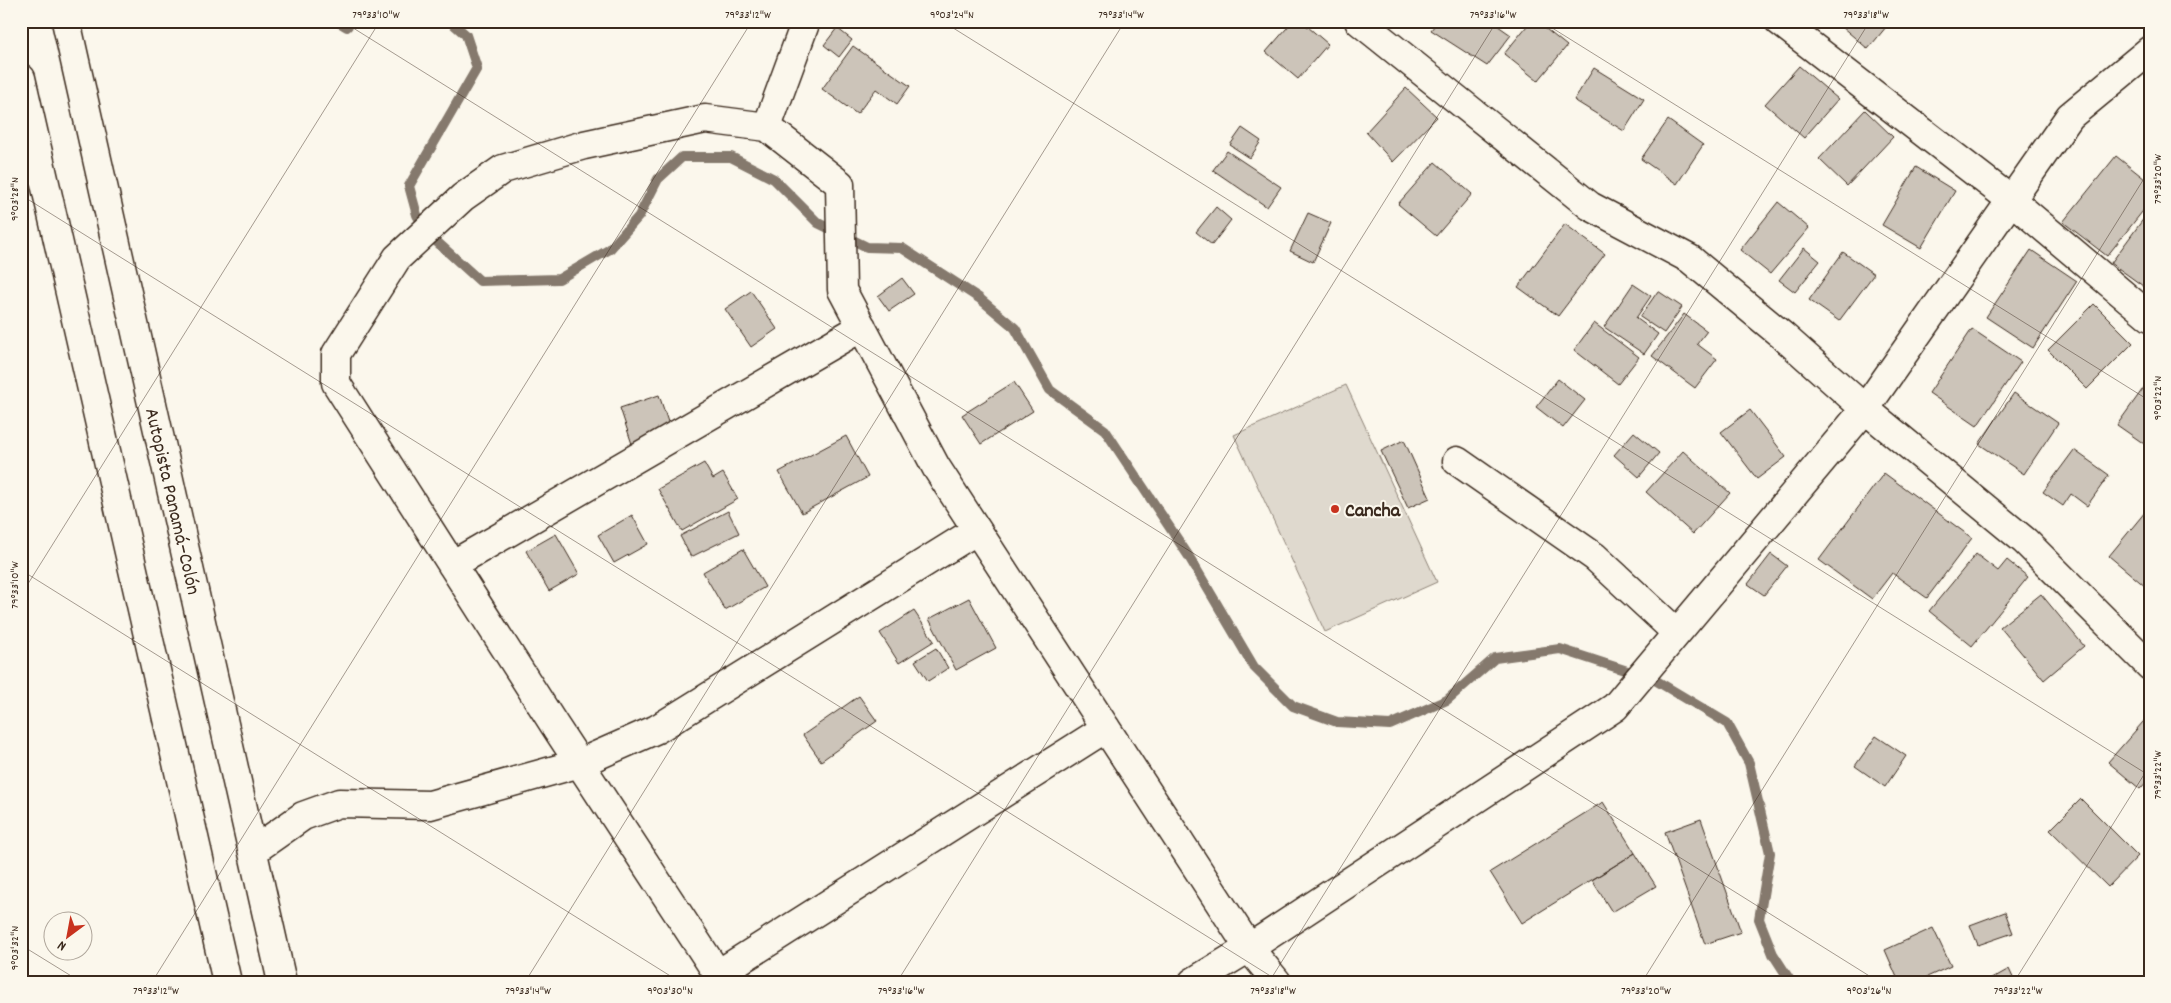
<svg xmlns="http://www.w3.org/2000/svg" width="2171" height="1003" viewBox="0 0 2171 1003" font-family="Dekko,sans-serif">
	<rect width="100%" height="100%" fill="#fbf7ec"/>
	<filter id="ink" filterUnits="userSpaceOnUse"><feTurbulence type="fractalNoise" baseFrequency=".02" numOctaves="2"/><feDisplacementMap in="SourceGraphic" scale="10" xChannelSelector="R" yChannelSelector="G"/><feConvolveMatrix kernelMatrix="1 2 1 2 8 2 1 2 1" color-interpolation-filters="sRGB"/></filter>
	<g filter="url(#ink)">
		<!-- green -->
		<path fill="#dfd9ce" stroke="#8d8276" d="M 1346,385 L 1437,582 L 1325,632 L 1234,435 Z"/>
		<g fill="none" stroke-linecap="round" stroke-linejoin="round">
			<!-- stream -->
			<path stroke="#85796d" stroke-width="10" d="M 337,21 L 347,27 L 351,21
				M 450,21 L 466,35 L 477,68 L 409,186 L 417,215 L 426,232 L 480,281 L 559,279 L 610,249 L 639,216 L 658,179 L 682,157 L 731,157 L 774,179 L 818,223 L 867,247 L 902,248 L 979,298 L 1015,328 L 1050,390 L 1105,430 L 1188,555 L 1254,667 L 1293,706 L 1337,722 L 1390,725 L 1447,700 L 1495,658 L 1560,649 L 1655,680 L 1727,723 L 1749,763 L 1770,853 L 1759,919 L 1773,954 L 1791,982"/>
		</g>
		<!-- building -->
		<path fill="#ccc4b9" stroke="#3b2a1e" d="M 1293,21 L 1301,21 L 1328,44 L 1298,79 L 1266,52 Z
			M 1438,21 L 1491,21 L 1511,35 L 1487,66 L 1431,30 Z
			M 1531,21 L 1536,21 L 1567,46 L 1538,81 L 1504,54 Z
			M 1835,21 L 1891,21 L 1868,49 Z
			M 837,28 L 852,40 L 839,57 L 824,45 Z
			M 853,46 L 910,86 L 897,104 L 876,89 L 857,114 L 822,89 Z
			M 1799,66 L 1838,99 L 1804,138 L 1765,104 Z
			M 1594,68 L 1644,99 L 1624,131 L 1574,100 Z
			M 1406,88 L 1437,117 L 1393,162 L 1366,132 Z
			M 1865,110 L 1893,137 L 1847,186 L 1819,159 Z
			M 1668,120 L 1703,145 L 1677,184 L 1641,159 Z
			M 1242,128 L 1261,141 L 1250,158 L 1230,145 Z
			M 1227,151 L 1281,187 L 1267,207 L 1213,170 Z
			M 2116,156 L 2150,183 L 2150,202 L 2107,256 L 2063,222 Z
			M 1435,162 L 1472,194 L 1436,236 L 1398,204 Z
			M 1916,167 L 1955,191 L 1921,248 L 1882,225 Z
			M 1778,202 L 1809,228 L 1770,274 L 1740,250 Z
			M 1216,207 L 1231,220 L 1212,245 L 1196,232 Z
			M 2150,210 L 2150,291 L 2111,263 Z
			M 1308,213 L 1331,223 L 1313,262 L 1290,251 Z
			M 1565,224 L 1605,254 L 1558,316 L 1518,287 Z
			M 1804,248 L 1820,261 L 1795,292 L 1779,280 Z
			M 2031,250 L 2077,281 L 2033,348 L 1986,317 Z
			M 1843,252 L 1874,274 L 1839,321 L 1809,300 Z
			M 902,278 L 914,294 L 889,311 L 878,296 Z
			M 1633,284 L 1651,296 L 1636,318 L 1658,334 L 1644,354 L 1604,327 Z
			M 751,291 L 777,329 L 751,347 L 725,309 Z
			M 1658,291 L 1682,307 L 1664,333 L 1640,317 Z
			M 2094,304 L 2133,343 L 2087,389 L 2048,350 Z
			M 1684,314 L 1707,331 L 1697,344 L 1717,359 L 1695,388 L 1652,356 Z
			M 1594,323 L 1639,357 L 1618,384 L 1574,350 Z
			M 1972,329 L 2021,362 L 1977,426 L 1929,393 Z
			M 1558,379 L 1585,400 L 1563,428 L 1536,407 Z
			M 2150,379 L 2150,448 L 2117,425 Z
			M 1014,382 L 1033,411 L 981,444 L 962,415 Z
			M 2014,393 L 2058,423 L 2024,474 L 1979,444 Z
			M 659,395 L 671,431 L 632,444 L 620,408 Z
			M 1750,410 L 1786,457 L 1757,479 L 1721,432 Z
			M 1634,432 L 1659,453 L 1639,477 L 1614,455 Z
			M 846,436 L 868,477 L 802,513 L 779,472 Z
			M 1404,440 L 1430,498 L 1408,508 L 1381,451 Z
			M 2074,450 L 2109,475 L 2087,506 L 2071,494 L 2063,506 L 2043,492 Z
			M 1683,451 L 1730,493 L 1693,534 L 1646,492 Z
			M 704,463 L 713,479 L 723,473 L 738,499 L 682,531 L 658,489 Z
			M 1884,473 L 1972,538 L 1927,598 L 1892,573 L 1872,599 L 1819,560 Z
			M 2150,506 L 2150,582 L 2146,587 L 2109,556 Z
			M 728,511 L 739,533 L 691,557 L 680,536 Z
			M 632,515 L 648,544 L 614,563 L 598,535 Z
			M 556,534 L 579,574 L 549,591 L 526,551 Z
			M 743,549 L 765,587 L 725,610 L 703,572 Z
			M 1771,554 L 1787,566 L 1764,595 L 1748,584 Z
			M 1976,554 L 1998,571 L 2007,560 L 2028,577 L 1972,646 L 1929,611 Z
			M 2041,594 L 2084,646 L 2044,680 L 2000,627 Z
			M 969,598 L 996,648 L 956,670 L 929,619 Z
			M 914,611 L 934,641 L 899,663 L 880,633 Z
			M 936,648 L 948,668 L 928,681 L 915,661 Z
			M 859,696 L 877,721 L 821,761 L 803,735 Z
			M 2150,714 L 2150,778 L 2140,789 L 2108,762 Z
			M 1876,736 L 1906,756 L 1885,787 L 1855,766 Z
			M 2081,799 L 2138,856 L 2108,887 L 2050,830 Z
			M 1603,802 L 1635,853 L 1522,923 L 1490,872 Z
			M 1701,819 L 1741,932 L 1705,944 L 1665,832 Z
			M 1635,853 L 1656,886 L 1612,912 L 1592,880 Z
			M 2005,912 L 2013,933 L 1978,945 L 1970,925 Z
			M 1933,928 L 1951,966 L 1916,982 L 1899,982 L 1885,950 Z
			M 2009,969 L 2015,982 L 1986,982 Z"/>
		<g fill="none" stroke-linecap="round" stroke-linejoin="round">
			<!-- minor casing -->
			<g stroke="#3b2a1e" stroke-width="31">
				<path id="minor" d="M 806,21 L 767,127 L 840,184 L 842,290 L 936,467 L 1249,948 L 1277,982
					M 1359,21 L 1590,206 L 1690,259 L 1783,336 L 1865,409 L 2025,541 L 2150,666
					M 1779,21 L 2011,200 L 2150,317
					M 1457,461 L 1595,557 L 1677,633
					M 452,565 L 862,327
					M 253,851 L 303,816 L 339,803 L 430,805 L 580,763 L 657,729 L 977,530
					M 718,974 L 1106,728
					M 723,982 L 555,726 L 336,383 L 336,354 L 397,258 L 463,197 L 503,169 L 584,145 L 705,119 L 767,127
					M 1193,982 L 1249,948 L 1615,707 L 1865,409 L 2070,116 L 2150,50"/>
			</g>
			<!-- highway casing -->
			<g stroke="#3b2a1e" stroke-width="31">
				<path id="highway" d="M 66,21 L 282,982
					M 21,78 L 227,982"/>
			</g>
			<!-- minor -->
			<use href="#minor" stroke="#fbf7ec" stroke-width="28"/>
			<!-- highway -->
			<use href="#highway" stroke="#fbf7ec" stroke-width="28"/>
		</g>
	</g>
	<!-- ticks -->
	<path fill="none" stroke="#3b2a1e" stroke-width="1" stroke-opacity="0.45" d="M 342,21 L 1879,982M 942,21 L 2150,776M 1541,21 L 2150,401M 2141,21 L 2150,27M 21,195 L 1280,982M 21,570 L 680,982M 21,595 L 380,21M 21,945 L 81,982M 152,982 L 752,21M 525,982 L 1125,21M 897,982 L 1497,21M 1269,982 L 1870,21M 1642,982 L 2150,169M 2014,982 L 2150,765"/>
	<!-- markers -->
	<circle fill="#c8321e" stroke="#fbf7ec" stroke-width="2" cx="1335" cy="509" r="5"/>
	<g text-anchor="middle" stroke-width="4" stroke-linejoin="round" paint-order="stroke">
		<!-- street labels -->
		<g font-size="20" fill="#3b2a1e" stroke="#fbf7ec">
			<text transform="translate(174 501) rotate(77)" y="7">Autopista Panamá–Colón</text>
		</g>
		<!-- poi labels -->
		<g font-size="20" font-weight="bold" fill="#3b2a1e" stroke="#fbf7ec" text-anchor="start">
			<text x="1345" y="516">Cancha</text>
		</g>
	</g>
	<!-- margin -->
	<rect width="2171" height="1003" fill="none" stroke="#fbf7ec" stroke-width="55"/>
	<!-- north arrow -->
	<g transform="translate(68 936) rotate(212)"><circle r="24" fill="#fbf7ec" stroke="#aea59a"/>
	<path d="M0-4L9 19L0 12L-9 19Z" fill="#c8321e"/>
	<text y="-8" font-size="14" font-weight="bold" text-anchor="middle" fill="#3b2a1e">N</text>
	</g>
	<rect x="28" y="28" width="2116" height="948" fill="none" stroke="#3b2a1e" stroke-width="2"/>
	<g font-size="12" text-anchor="middle" fill="#3b2a1e">
		<text x="376" y="18">79°33'10"W</text>
		<text x="748" y="18">79°33'12"W</text>
		<text x="952" y="18">9°03'24"N</text>
		<text x="1121" y="18">79°33'14"W</text>
		<text x="1493" y="18">79°33'16"W</text>
		<text x="1866" y="18">79°33'18"W</text>
		<text transform="translate(2157 179) rotate(-90)" y="4">79°33'20"W</text>
		<text transform="translate(14 199) rotate(-90)" y="4">9°03'28"N</text>
		<text transform="translate(2157 398) rotate(-90)" y="4">9°03'22"N</text>
		<text transform="translate(14 585) rotate(-90)" y="4">79°33'10"W</text>
		<text transform="translate(2157 775) rotate(-90)" y="4">79°33'22"W</text>
		<text transform="translate(14 948) rotate(-90)" y="4">9°03'32"N</text>
		<text x="156" y="994">79°33'12"W</text>
		<text x="528" y="994">79°33'14"W</text>
		<text x="670" y="994">9°03'30"N</text>
		<text x="901" y="994">79°33'16"W</text>
		<text x="1273" y="994">79°33'18"W</text>
		<text x="1646" y="994">79°33'20"W</text>
		<text x="1869" y="994">9°03'26"N</text>
		<text x="2018" y="994">79°33'22"W</text>
	</g>
</svg>
